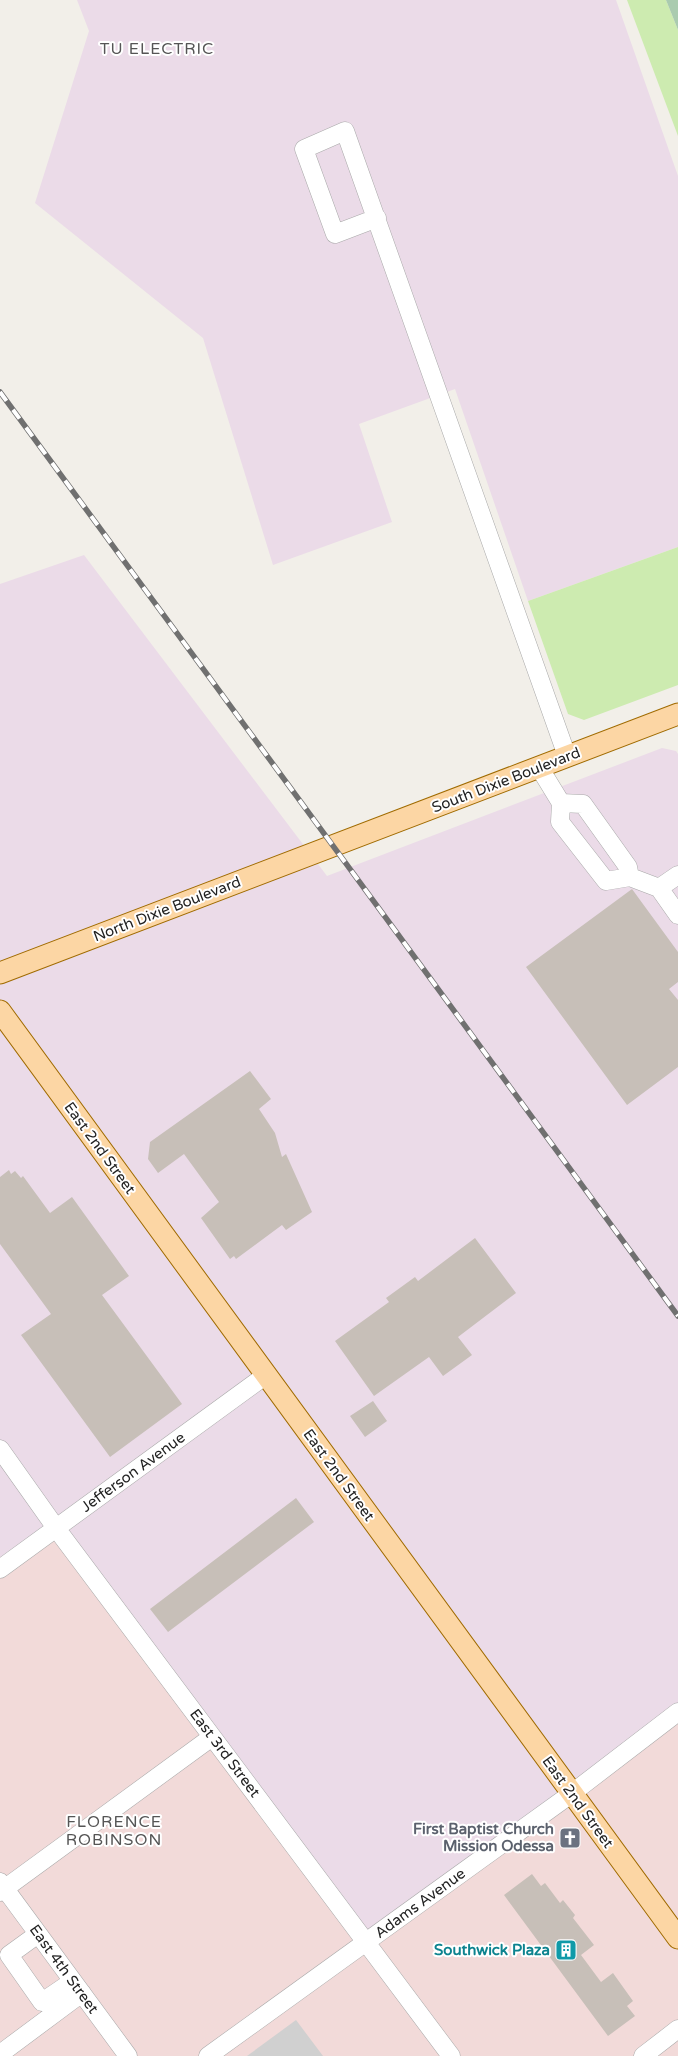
<svg xmlns="http://www.w3.org/2000/svg" width="678" height="2056" viewBox="0 0 678 2056" font-family="'Varela Round',sans-serif">
	<rect width="100%" height="100%" fill="#f2efe9"/>
	<!-- commercial -->
	<path fill="#f2dad9" d="M 56,1528 L 678,1709 L 678,2056 L 0,2056 L 0,1569 Z"/>
	<!-- industrial -->
	<path fill="#ebdbe8" d="M 77,0 L 616,0 L 678,176 L 678,547 L 528,601 L 455,389 L 359,424 L 392,522 L 273,565 L 203,338 L 35,203 L 89,31 Z
		M 84,555 L 327,876 L 662,748 L 676,751 L 678,754 L 678,1709 L 366,1941 L 57,1528 L 0,1569 L 0,584 Z"/>
	<!-- religious -->
	<path fill="#d0d0d0" d="M 296,2020 L 323,2056 L 247,2056 Z"/>
	<!-- grass -->
	<path fill="#cdebb0" d="M 627,0 L 666,0 L 678,30 L 678,136 Z
		M 678,547 L 678,685 L 584,720 L 568,714 L 528,601 Z"/>
	<!-- cemetery -->
	<path fill="#aacbaf" d="M 666,0 L 678,0 L 678,30 Z"/>
	<!-- building -->
	<path fill="#c7bfb8" d="M 632,889 L 678,952 L 678,982 L 669,989 L 678,1000 L 678,1067 L 627,1105 L 526,967 Z
		M 250,1071 L 271,1099 L 259,1109 L 275,1133 L 282,1157 L 286,1154 L 312,1212 L 286,1230 L 282,1225 L 236,1259 L 234,1256 L 230,1259 L 201,1218 L 219,1202 L 184,1154 L 158,1173 L 148,1159 L 150,1142 Z
		M 9,1170 L 11,1174 L 15,1171 L 21,1178 L 23,1176 L 50,1213 L 72,1197 L 129,1276 L 102,1295 L 182,1404 L 110,1457 L 21,1335 L 51,1314 L 0,1244 L 0,1177 Z
		M 475,1238 L 516,1293 L 458,1337 L 472,1355 L 443,1376 L 429,1357 L 374,1396 L 335,1341 L 389,1302 L 386,1298 L 415,1277 L 418,1281 Z
		M 373,1401 L 387,1421 L 365,1437 L 350,1416 Z
		M 296,1498 L 314,1522 L 168,1632 L 150,1609 Z
		M 532,1874 L 541,1886 L 545,1883 L 560,1903 L 563,1900 L 575,1915 L 573,1918 L 594,1945 L 581,1955 L 601,1982 L 613,1973 L 633,2001 L 627,2006 L 635,2016 L 608,2036 L 504,1895 Z"/>
	<g fill="none" stroke-linecap="round" stroke-linejoin="round">
		<!-- minor casing -->
		<g stroke="#a9a9a9" stroke-width="19">
			<path id="minor" d="M 377,218 L 335,234 L 304,149 L 345,131 L 567,756
				M 539,767 L 561,803
				M 678,875 L 659,888 L 678,915
				M 630,877 L 628,867 L 583,804 L 561,803 L 560,822 L 606,881 L 630,877 L 659,888
				M 0,1449 L 56,1528 L 451,2056
				M 0,1569 L 266,1375
				M 0,1882 L 128,2056
				M 0,1892 L 212,1737
				M 38,1934 L 9,1955 L 42,2002 L 73,1981
				M 0,2054 L 82,1993
				M 208,2056 L 571,1794 L 678,1712
				M 643,2056 L 678,2029"/>
		</g>
		<!-- major casing -->
		<g stroke="#a06b00" stroke-width="23">
			<path id="major" d="M 0,973 L 678,714
				M 0,1011 L 678,1938"/>
		</g>
		<!-- minor -->
		<use href="#minor" stroke="#fff" stroke-width="18"/>
		<!-- major -->
		<use href="#major" stroke="#fcd6a4" stroke-width="21"/>
		<!-- rail casing -->
		<g stroke="#707070" stroke-width="5.5">
			<path id="rail" d="M 0,392 L 678,1316"/>
		</g>
		<!-- rail -->
		<use href="#rail" stroke="#fff" stroke-width="4" stroke-dasharray="11" stroke-linecap="butt"/>
	</g>
	<!-- icons -->
	<defs>
		<g id="church-square" transform="scale(1.125)"><rect x="-9" y="-9" width="18" height="18" rx="4" fill="#6b7280" stroke="#fff"/><path d="M-1.2-6h2.4v3.5h3.3v2.4h-3.3V6h-2.4V-.1h-3.3v-2.4h3.3Z" fill="#fff"/></g>
		<g id="building-square" transform="scale(1.125)"><rect x="-9" y="-9" width="18" height="18" rx="4" fill="#0f9aa8" stroke="#fff"/><path d="M-4-6H4V6H1V3H-1V6H-4ZM-2.5-4.3h1.7v1.8h-1.7ZM.8-4.3h1.7v1.8H.8ZM-2.5-1h1.7V.8h-1.7ZM.8-1h1.7V.8H.8Z" fill="#fff"/></g>
	</defs>
	<g fill-rule="evenodd">
		<use href="#church-square" x="570" y="1838"/>
		<use href="#building-square" x="566" y="1950"/>
	</g>
	<g text-anchor="middle" stroke-width="4" stroke-linejoin="round" paint-order="stroke">
		<!-- street labels -->
		<g font-size="15" fill="#222" stroke="#fff">
			<text transform="translate(506 780) rotate(-21)" y="5">South Dixie Boulevard</text>
			<text transform="translate(167 909) rotate(-21)" y="5">North Dixie Boulevard</text>
			<text transform="translate(100 1148) rotate(54)" y="5">East 2nd Street</text>
			<text transform="translate(133 1472) rotate(-36)" y="5">Jefferson Avenue</text>
			<text transform="translate(339 1475) rotate(54)" y="5">East 2nd Street</text>
			<text transform="translate(225 1753) rotate(53)" y="5">East 3rd Street</text>
			<text transform="translate(578 1802) rotate(54)" y="5">East 2nd Street</text>
			<text transform="translate(420 1903) rotate(-36)" y="5">Adams Avenue</text>
			<text transform="translate(64 1969) rotate(54)" y="5">East 4th Street</text>
		</g>
		<!-- worship labels -->
		<g font-size="15" font-weight="bold" fill="#5b616d" stroke="#fff" text-anchor="end">
			<text x="554" y="1834">First Baptist Church<tspan x="554" dy="17">Mission Odessa</tspan></text>
		</g>
		<!-- culture labels -->
		<g font-size="15" font-weight="bold" fill="#0d838f" stroke="#fff" text-anchor="end">
			<text x="550" y="1955">Southwick Plaza</text>
		</g>
		<!-- neighbourhood labels -->
		<g font-size="16" letter-spacing="1" fill="#555" stroke="#fff">
			<text x="157" y="54">TU ELECTRIC</text>
			<text x="114" y="1827">FLORENCE<tspan x="114" dy="18">ROBINSON</tspan></text>
		</g>
	</g>
</svg>
